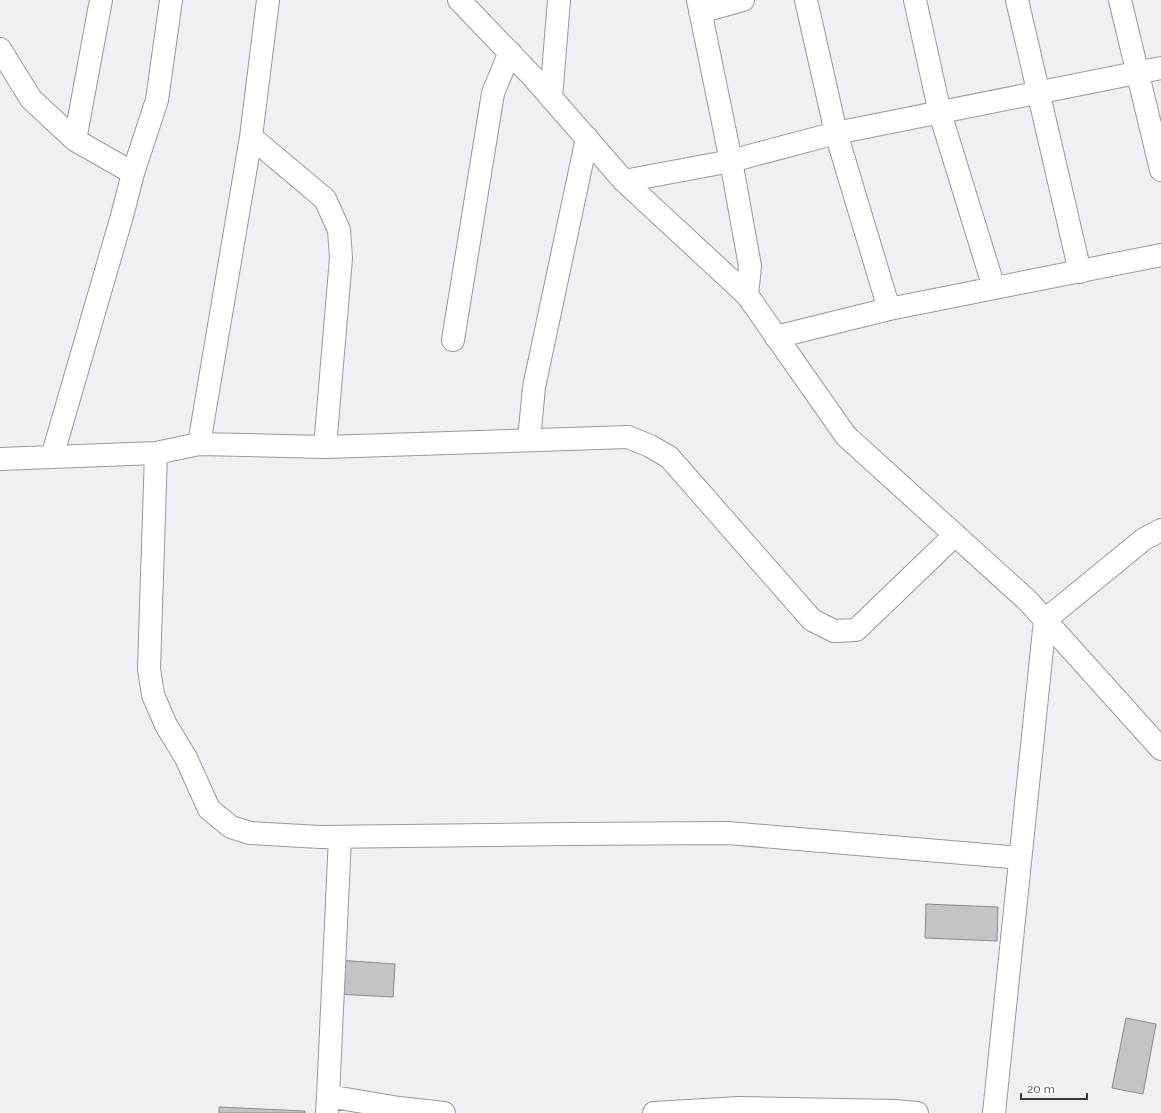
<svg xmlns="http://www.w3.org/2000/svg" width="1161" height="1113" viewBox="0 0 1161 1113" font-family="Raleway,sans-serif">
	<rect width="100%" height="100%" fill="#f0f0f4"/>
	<!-- building -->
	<path fill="#c4c4c8" stroke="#8c8c90" d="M 926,904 L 998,907 L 997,941 L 925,938 Z
		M 337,960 L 395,964 L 393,997 L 335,994 Z
		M 1126,1018 L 1156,1024 L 1143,1094 L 1112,1088 Z
		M 219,1107 L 305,1111 L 305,1113 L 219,1113 Z"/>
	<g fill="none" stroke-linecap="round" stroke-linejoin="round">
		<!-- street casing -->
		<g stroke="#99989c" stroke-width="24">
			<path id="street" d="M 698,0 L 731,161 L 750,266 L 747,295
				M 806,0 L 836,133 L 889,309
				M 915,0 L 940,113 L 994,288
				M 1017,0 L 1080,272
				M 1120,0 L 1161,170
				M 700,12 L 743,0
				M 0,49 L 31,99 L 75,140 L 133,173
				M 551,98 L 559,0
				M 251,137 L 325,199 L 339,230 L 341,258 L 325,447
				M 75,140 L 101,0
				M 624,181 L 731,161 L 836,133 L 1161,68
				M 776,337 L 889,309 L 1161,255
				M 453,340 L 493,93 L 510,52
				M 529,440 L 534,387 L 587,138
				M 199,444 L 251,137 L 268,0
				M 156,453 L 149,669 L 153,695 L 166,725 L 186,758 L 209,809 L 231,827 L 250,833 L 320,837 L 569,834 L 728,833 L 1020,858
				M 52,457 L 122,216 L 133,173 L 157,100 L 171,0
				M 0,459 L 156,453 L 199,444 L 325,447 L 628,437 L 650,446 L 669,457 L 812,620 L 834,631 L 856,630 L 955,535
				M 328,1096 L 340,837
				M 327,1113 L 328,1096 L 399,1108 L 444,1113
				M 654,1113 L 739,1108 L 895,1111 L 917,1113
				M 994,1113 L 1045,620 L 1144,539 L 1161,530"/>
		</g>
		<!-- secondary casing -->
		<g stroke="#99989c" stroke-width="24">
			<path id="secondary" d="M 459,0 L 533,77 L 624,181 L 747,295 L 846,436 L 1028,601 L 1161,749"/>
		</g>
		<!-- street -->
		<use href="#street" stroke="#fff" stroke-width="22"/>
		<!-- secondary -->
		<use href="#secondary" stroke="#fff" stroke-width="22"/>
	</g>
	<!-- scale -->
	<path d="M1021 1093v6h66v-6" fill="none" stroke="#3a3a3c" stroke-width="2"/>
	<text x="1027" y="1093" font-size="12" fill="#3a3a3c" stroke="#fefdff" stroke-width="3" paint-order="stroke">20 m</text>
</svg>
